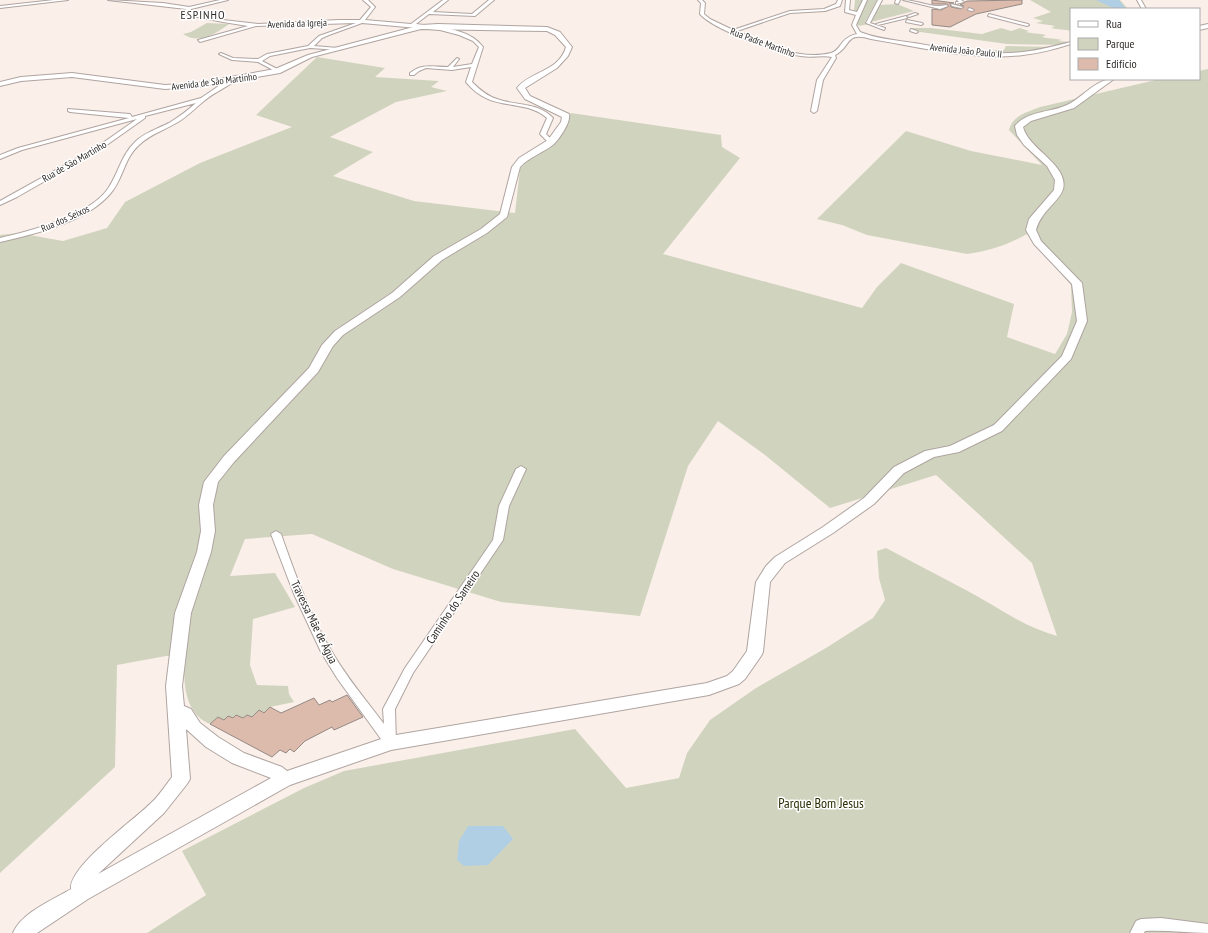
<svg xmlns="http://www.w3.org/2000/svg" width="1208" height="933" viewBox="0 0 1208 933" font-family="'PT Sans Narrow',sans-serif">
	<rect width="100%" height="100%" fill="#fbefea"/>
	<!-- green -->
	<path fill="#d0d4be" d="M 855,0 L 877,0 L 865,22 L 869,24 L 859,26 L 857,24 L 860,14 L 854,10 Z
		M 1030,0 L 1120,0 L 1128,9 L 1071,9 L 1071,31 C 1064,29 1058,30 1051,28 L 1055,26 L 1036,23 L 1043,21 L 1033,18 L 1051,12 Z
		M 897,4 L 914,11 L 871,22 L 880,5 Z
		M 207,23 L 229,24 C 215,34 199,45 183,34 L 191,32 Z
		M 910,28 L 931,28 L 982,34 L 1001,28 L 1011,31 L 1020,28 L 1029,31 L 1026,32 C 1033,34 1039,33 1046,35 L 1042,37 C 1049,39 1055,38 1062,40 L 1058,41 L 1071,42 L 1063,45 L 1007,44 L 913,31 Z
		M 1006,46 L 1059,47 C 1026,53 995,54 962,50 L 1004,50 Z
		M 317,57 L 385,68 L 375,77 L 439,81 L 431,87 L 447,91 L 396,102 L 330,137 L 373,152 L 333,176 L 414,201 L 515,213 L 520,169 L 528,160 L 557,139 L 571,113 L 721,135 L 722,147 L 740,158 L 663,254 L 862,308 L 877,287 L 901,263 L 1014,304 L 1007,337 L 1055,354 L 1067,334 L 1072,312 L 1071,285 L 1027,234 C 1008,245 988,251 967,254 L 867,235 L 842,225 L 817,219 L 906,131 L 971,151 L 1042,165 L 1009,130 C 1012,116 1027,112 1040,107 L 1160,79 L 1199,79 L 1199,71 L 1208,69 L 1208,933 L 147,933 L 206,895 L 182,851 L 304,788 L 344,771 L 575,729 L 626,788 L 679,778 L 687,753 L 710,720 L 756,688 L 826,648 L 873,618 L 885,600 L 879,578 L 877,551 L 886,548 C 912,562 938,575 964,589 C 995,605 1023,627 1057,636 L 1032,563 L 936,475 L 830,508 L 765,455 L 718,421 L 688,466 L 640,616 L 501,602 L 393,569 L 312,534 L 245,539 L 230,576 L 275,573 L 295,607 L 253,619 L 250,665 L 257,685 L 288,686 L 289,694 L 294,702 L 270,707 L 264,713 L 259,710 L 252,717 L 247,715 L 243,718 L 237,715 L 233,718 L 228,716 L 224,720 L 218,717 L 210,724 C 183,713 183,679 185,655 L 166,656 L 117,665 L 115,767 L 0,873 L 0,235 L 18,233 L 63,241 L 107,228 L 125,202 L 200,163 L 292,127 L 256,115 Z"/>
	<!-- water -->
	<path fill="#b1cfe4" d="M 1096,0 L 1119,0 L 1126,9 L 1115,9 Z
		M 468,826 L 503,826 L 513,839 L 488,865 L 464,866 L 457,860 L 459,841 Z"/>
	<!-- building -->
	<path fill="#dcbaac" stroke="#948a85" d="M 932,0 L 954,3 L 950,3 L 951,7 L 961,9 L 964,6 L 960,5 L 967,1 L 1022,0 L 1022,4 L 976,14 L 950,27 L 932,25 L 932,9 L 941,10 L 949,6 L 946,4 L 932,4 Z
		M 347,695 L 363,717 L 334,730 L 332,727 L 305,741 L 294,752 L 290,749 L 286,753 L 280,750 L 272,757 L 210,724 L 218,717 L 224,720 L 228,716 L 233,718 L 236,715 L 243,718 L 247,715 L 252,717 L 259,710 L 264,713 L 270,707 L 281,713 L 314,698 L 319,705 L 330,700 L 332,702 Z"/>
	<g fill="none" stroke-linecap="round" stroke-linejoin="round">
		<!-- pedestrian casing -->
		<g stroke="#afa4a0" stroke-width="2">
			<path id="pedestrian" d="M 878,0 L 882,0 L 870,23 L 885,28 L 884,30 L 866,23 Z
				M 896,0 L 900,0 L 898,4 L 895,3 Z
				M 903,0 C 918,0 932,9 946,5 L 948,6 L 940,9 Z
				M 957,0 L 961,0 L 964,2 L 956,4 L 956,2 L 959,2 Z
				M 951,4 L 963,7 L 961,8 L 952,6 Z
				M 969,8 L 974,10 L 972,11 L 968,10 Z
				M 915,13 L 918,14 L 909,17 L 907,16 Z
				M 989,14 L 1028,24 L 1029,25 L 1027,26 L 988,16 Z
				M 906,16 L 907,18 L 878,25 L 876,24 Z
				M 907,20 L 922,23 L 923,24 L 921,25 L 906,22 Z
				M 911,29 L 917,31 L 918,32 L 916,33 L 910,31 Z"/>
		</g>
		<!-- minor casing -->
		<g stroke="#afa4a0" stroke-width="2">
			<path id="minor" d="M 54,0 L 68,0 L 0,8 L 0,6 Z
				M 108,0 L 163,3 L 189,7 L 220,0 L 228,0 L 191,9 L 189,12 L 223,20 L 258,24 L 339,20 L 360,20 L 371,7 L 363,0 L 368,0 L 375,7 L 365,20 L 411,24 L 443,0 L 448,0 L 433,12 L 472,14 L 489,0 L 494,0 L 475,16 L 429,14 L 416,24 C 438,27 469,28 483,47 L 472,82 C 479,89 487,96 497,99 C 516,106 538,102 553,118 L 546,134 L 554,142 L 549,143 L 540,134 L 547,118 C 523,97 492,114 466,82 L 471,67 L 452,70 L 426,68 L 419,71 L 414,75 L 410,75 L 410,73 C 422,63 433,67 448,67 L 457,58 L 459,59 L 453,67 L 472,64 L 479,47 L 473,41 L 459,35 L 440,30 L 362,23 L 329,35 L 322,38 L 314,46 L 338,48 L 340,49 L 340,50 L 310,48 L 270,56 L 262,61 L 279,70 L 279,72 L 277,72 L 258,62 L 232,60 L 219,54 L 221,53 L 233,58 L 258,59 L 267,54 L 308,46 L 319,36 L 356,23 L 256,26 L 200,42 L 198,40 L 248,26 L 223,22 L 187,15 L 185,12 L 186,9 Z
				M 698,0 L 702,0 L 705,3 L 704,14 L 710,19 L 733,30 L 790,11 L 824,9 L 836,4 L 838,0 L 842,0 L 840,6 L 825,11 L 790,13 L 737,31 C 764,44 799,61 831,53 C 842,50 839,38 857,34 L 852,25 L 856,15 L 845,12 L 846,0 L 850,0 L 849,10 L 857,12 L 863,0 L 867,0 L 856,25 L 860,32 C 877,39 895,40 914,43 C 949,49 987,56 1023,52 C 1040,50 1055,46 1071,42 L 1071,44 C 1055,49 1040,53 1023,55 C 973,61 920,47 871,39 C 844,31 852,47 835,55 L 836,58 L 823,80 L 817,111 L 814,113 L 811,111 L 817,80 L 832,57 C 823,55 811,58 801,56 C 778,53 714,30 700,14 L 701,3 Z
				M 1137,0 L 1141,0 L 1146,9 L 1142,9 Z
				M 229,79 L 234,80 L 232,83 C 223,89 212,94 204,101 C 195,108 188,116 178,122 C 165,130 150,134 139,145 C 124,158 123,180 110,194 C 86,222 35,234 0,242 L 0,238 C 30,231 88,216 107,190 C 118,175 121,155 135,142 C 144,133 157,129 169,123 C 179,117 188,110 196,103 L 145,116 L 145,118 L 101,149 L 17,197 L 0,205 L 0,201 L 97,147 L 137,119 L 22,150 L 0,159 L 0,155 L 18,148 L 129,118 L 70,112 L 68,111 L 68,109 L 130,114 L 132,117 L 201,98 Z
				M 521,466 L 526,469 L 509,506 L 503,540 L 413,673 L 395,709 L 396,743 L 394,746 L 390,748 L 386,746 L 337,678 L 321,652 L 294,594 L 271,534 L 276,531 L 281,534 C 295,574 310,616 332,652 C 347,678 366,700 384,724 L 383,709 L 405,668 L 493,540 L 499,506 L 516,469 Z
				M 1161,918 L 1208,924 L 1208,933 C 1187,933 1166,930 1145,931 L 1144,933 L 1130,933 L 1136,921 L 1141,919 Z"/>
		</g>
		<!-- secondary casing -->
		<g stroke="#afa4a0" stroke-width="2">
			<path id="secondary" d="M 438,24 L 547,27 L 560,32 L 572,47 L 568,56 L 557,68 L 525,88 L 530,96 L 569,114 C 571,122 560,138 554,144 C 543,153 529,157 520,167 L 507,217 L 487,233 L 442,260 L 400,297 L 343,335 L 333,346 L 318,372 L 234,462 L 218,482 L 213,505 L 215,531 L 211,552 L 191,613 L 182,686 L 184,706 L 191,709 L 200,723 L 218,737 L 244,753 L 282,767 L 287,771 L 390,736 L 707,683 L 727,676 L 733,671 L 747,651 L 756,582 L 766,566 L 775,557 L 823,527 L 864,498 L 894,467 L 925,451 L 950,446 L 994,425 L 1062,356 L 1077,321 L 1072,284 L 1034,244 L 1026,230 L 1029,219 L 1054,190 L 1055,180 L 1047,166 L 1024,145 L 1017,135 L 1015,126 C 1028,110 1052,113 1069,104 C 1084,96 1096,79 1114,79 L 1074,108 L 1031,121 L 1023,127 C 1029,150 1069,165 1063,189 C 1059,202 1041,211 1036,230 L 1041,241 L 1082,283 L 1087,321 L 1071,359 L 1002,431 L 959,452 L 934,457 L 904,473 L 874,504 L 833,533 L 785,563 L 770,582 L 763,652 L 761,656 L 745,679 L 739,684 L 709,695 L 391,750 L 290,785 L 88,899 L 37,933 L 13,933 C 22,912 53,900 71,889 C 69,866 133,821 151,803 C 159,796 165,786 172,777 L 166,686 L 175,613 L 197,552 L 201,531 L 199,505 L 204,482 L 224,456 L 309,368 L 322,345 L 335,331 L 392,293 L 434,256 L 481,229 L 500,214 L 512,167 L 519,158 L 548,140 L 561,122 L 562,117 L 525,99 L 517,88 C 530,71 559,72 566,47 L 555,35 L 547,31 L 421,29 L 312,57 L 280,73 L 197,87 L 165,89 L 72,77 L 21,81 L 0,86 L 0,82 L 21,77 L 72,73 L 165,85 L 197,83 L 275,69 L 308,55 L 421,25 ZM 186,729 L 206,747 L 232,763 L 271,778 L 98,874 L 164,813 L 187,784 L 190,779 Z
				M 1208,24 L 1208,28 L 1199,30 L 1199,26 Z"/>
		</g>
		<!-- pedestrian -->
		<use href="#pedestrian" fill="#fff" fill-rule="evenodd"/>
		<!-- minor -->
		<use href="#minor" fill="#fff" fill-rule="evenodd"/>
		<!-- secondary -->
		<use href="#secondary" fill="#fff" fill-rule="evenodd"/>
	</g>
	<g text-anchor="middle" stroke-width="3" stroke-linejoin="round" paint-order="stroke">
		<!-- far-street labels -->
		<g font-size="10" fill="#2e2a28" stroke="#fff">
			<text transform="translate(297 23) rotate(-2)" y="4">Avenida da Igreja</text>
			<text transform="translate(763 42) rotate(20)" y="4">Rua Padre Martinho</text>
			<text transform="translate(966 50) rotate(6)" y="4">Avenida João Paulo II</text>
			<text transform="translate(214 81) rotate(-7)" y="4">Avenida de São Martinho</text>
			<text transform="translate(74 161) rotate(-30)" y="4">Rua de São Martinho</text>
			<text transform="translate(65 218) rotate(-24)" y="4">Rua dos Seixos</text>
		</g>
		<!-- far-quarter labels -->
		<g font-size="12" letter-spacing="1" fill="#2e2a28" stroke="#fff">
			<text x="203" y="19">ESPINHO</text>
		</g>
		<!-- street labels -->
		<g font-size="12" fill="#2e2a28" stroke="#fff">
			<text transform="translate(453 607) rotate(-56)" y="4">Caminho do Sameiro</text>
			<text transform="translate(314 622) rotate(64)" y="4">Travessa Mãe de Água</text>
		</g>
		<!-- near-park labels -->
		<g font-size="14" fill="#2b2e05" stroke="#fff">
			<text x="821" y="808">Parque Bom Jesus</text>
		</g>
	</g>
	<!-- legend -->
	<rect x="1070" y="8" width="130" height="72" fill="#ffffff" stroke="#abaaa9"/>
	<rect x="1078" y="21" width="20" height="6" fill="#ffffff" stroke="#abaaa9"/>
	<text x="1106" y="28" font-size="12" fill="#2e2a28">Rua</text>
	<rect x="1078" y="38" width="20" height="12" fill="#d0d4be" stroke="#abaaa9"/>
	<text x="1106" y="48" font-size="12" fill="#2e2a28">Parque</text>
	<rect x="1078" y="58" width="20" height="12" fill="#dcbaac" stroke="#abaaa9"/>
	<text x="1106" y="68" font-size="12" fill="#2e2a28">Edifício</text>
</svg>
